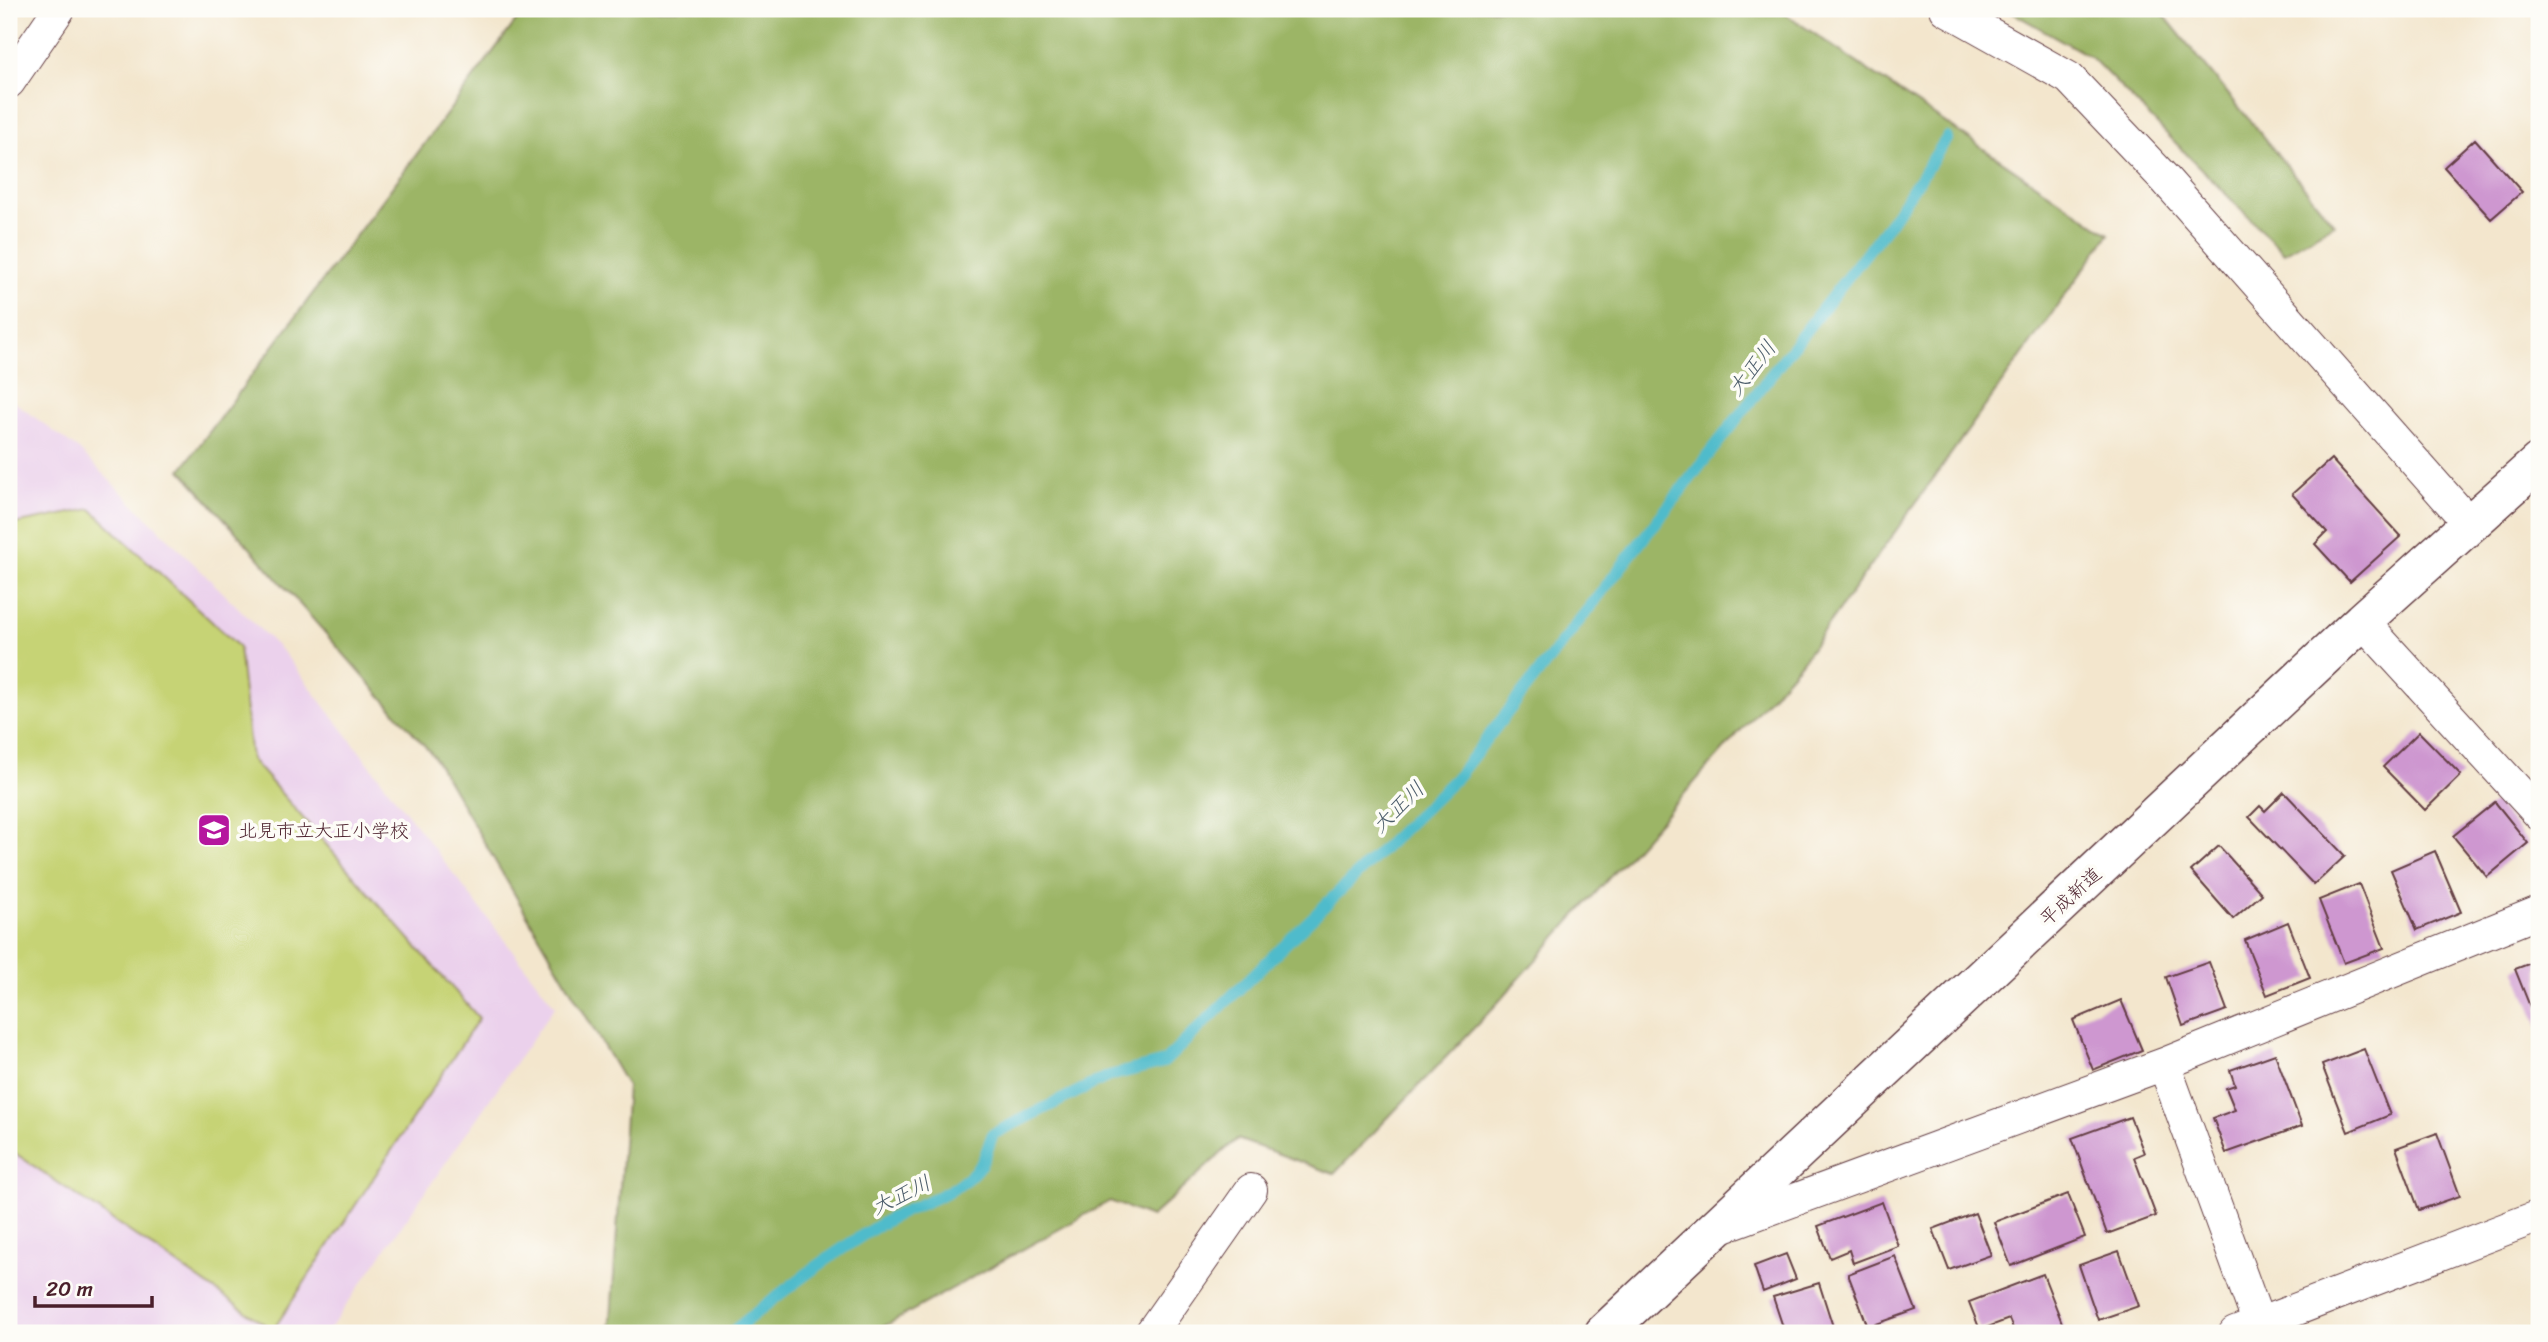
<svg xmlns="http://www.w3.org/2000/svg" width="2548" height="1342" viewBox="0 0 2548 1342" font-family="Sriracha,'Klee One',sans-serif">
	<rect width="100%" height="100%" fill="#fdfcf7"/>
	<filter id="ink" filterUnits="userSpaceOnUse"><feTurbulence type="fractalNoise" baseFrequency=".0143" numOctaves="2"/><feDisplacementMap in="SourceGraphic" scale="14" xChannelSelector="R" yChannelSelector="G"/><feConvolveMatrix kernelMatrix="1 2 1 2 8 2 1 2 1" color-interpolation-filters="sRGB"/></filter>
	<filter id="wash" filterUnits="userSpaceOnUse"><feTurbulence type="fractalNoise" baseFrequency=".00686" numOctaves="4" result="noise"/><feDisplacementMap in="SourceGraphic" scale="28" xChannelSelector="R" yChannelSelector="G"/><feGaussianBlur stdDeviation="1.57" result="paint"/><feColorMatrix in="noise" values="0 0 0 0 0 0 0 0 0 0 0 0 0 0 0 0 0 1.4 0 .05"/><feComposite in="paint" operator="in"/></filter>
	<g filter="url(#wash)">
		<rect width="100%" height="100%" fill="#f3e6cd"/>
		<!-- built -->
		<path fill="#ebd1ec" d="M 9,398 L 80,451 L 284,653 L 555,1006 L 327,1333 L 9,1333 Z"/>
		<!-- green -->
		<path fill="#c6d375" stroke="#887950" stroke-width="2" d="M 91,509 L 239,647 L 251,759 L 479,1018 L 273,1330 L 9,1149 L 9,525 Z"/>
		<!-- forest -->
		<path fill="#9cb566" stroke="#736a48" stroke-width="2" d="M 525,9 L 1778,9 L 2109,234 L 1800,664 L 1493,1008 L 1334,1174 L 1237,1139 L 1151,1217 L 1110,1201 L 872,1333 L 610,1333 L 627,1086 L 433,755 L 181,470 Z
			M 2006,9 L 2159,9 L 2334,224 L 2284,253 L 2091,57 Z"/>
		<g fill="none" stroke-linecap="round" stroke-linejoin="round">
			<!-- stream -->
			<path stroke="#50bbcb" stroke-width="12" d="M 731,1333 C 781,1292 833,1252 889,1219 C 920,1202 958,1195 981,1164 C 986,1156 989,1143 993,1134 L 1109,1076 L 1164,1062 L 1457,777 L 1892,220 L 1947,138"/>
		</g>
		<g id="blocks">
			<!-- building -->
			<path fill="#ce97d0" d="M 2475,139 L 2522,192 L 2491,219 L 2444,167 Z
				M 2331,459 L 2401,536 L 2350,582 L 2315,544 L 2327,532 L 2292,494 Z
				M 2419,732 L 2461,775 L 2425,810 L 2383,767 Z
				M 2284,792 L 2345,856 L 2314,885 L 2249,817 L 2260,806 L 2265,811 Z
				M 2495,802 L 2528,843 L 2487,877 L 2453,836 Z
				M 2219,846 L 2262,894 L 2233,919 L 2191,871 Z
				M 2435,851 L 2461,912 L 2417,930 L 2391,870 Z
				M 2359,884 L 2384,948 L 2344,963 L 2319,900 Z
				M 2288,922 L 2310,978 L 2267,995 L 2245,940 Z
				M 2539,960 L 2539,1029 L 2515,969 Z
				M 2209,962 L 2227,1010 L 2183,1026 L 2166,977 Z
				M 2121,1000 L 2142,1050 L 2093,1070 L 2073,1020 Z
				M 2364,1049 L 2390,1115 L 2348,1132 L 2322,1065 Z
				M 2275,1054 L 2302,1126 L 2226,1153 L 2213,1118 L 2235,1110 L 2226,1088 L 2235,1085 L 2230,1070 Z
				M 2130,1117 L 2144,1153 L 2134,1157 L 2156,1216 L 2107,1234 L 2072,1138 Z
				M 2437,1133 L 2460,1196 L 2419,1210 L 2396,1148 Z
				M 2068,1194 L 2085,1237 L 2011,1266 L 1994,1222 Z
				M 1882,1202 L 1898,1246 L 1853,1263 L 1849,1250 L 1830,1258 L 1818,1226 Z
				M 1975,1213 L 1991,1255 L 1949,1270 L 1933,1229 Z
				M 2119,1251 L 2139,1306 L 2098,1320 L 2079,1265 Z
				M 1786,1254 L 1796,1279 L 1763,1292 L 1754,1266 Z
				M 1895,1256 L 1916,1310 L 1868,1327 L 1848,1274 Z
				M 2043,1274 L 2066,1333 L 2015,1333 L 2009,1319 L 1980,1330 L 1969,1302 Z
				M 1819,1283 L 1835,1333 L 1785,1333 L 1773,1297 Z"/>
		</g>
	</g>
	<g filter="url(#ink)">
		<use href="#blocks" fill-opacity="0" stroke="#633d43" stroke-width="2"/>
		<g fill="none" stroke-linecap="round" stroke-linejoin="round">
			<!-- street casing -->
			<g stroke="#633d43" stroke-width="34">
				<path id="street" d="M 1946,9 L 2069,78 L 2164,178 L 2469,523
					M 9,82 L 59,9
					M 2362,621 L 2539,814
					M 2164,1064 L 2259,1324
					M 1721,1227 L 2164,1064 L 2539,912
					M 1151,1333 L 1251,1190
					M 2235,1333 L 2539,1216"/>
			</g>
			<!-- secondary casing -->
			<g stroke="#633d43" stroke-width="41">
				<path id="secondary" d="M 1604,1333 L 2362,621 L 2539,462"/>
			</g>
			<!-- street -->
			<use href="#street" stroke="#fff" stroke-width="32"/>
			<!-- secondary -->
			<use href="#secondary" stroke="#fff" stroke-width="38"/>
		</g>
	</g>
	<!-- icons -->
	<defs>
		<g id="school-square" transform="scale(1.75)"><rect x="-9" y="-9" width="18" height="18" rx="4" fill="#b5179e" stroke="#fdfcf7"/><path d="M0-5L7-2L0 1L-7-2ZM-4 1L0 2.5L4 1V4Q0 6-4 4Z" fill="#fff"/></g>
	</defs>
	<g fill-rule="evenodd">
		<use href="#school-square" x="214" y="830"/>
	</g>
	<g text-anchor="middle" stroke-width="7" stroke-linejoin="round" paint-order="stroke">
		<!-- poi labels -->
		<g font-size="19" fill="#4a1f2b" stroke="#fdfcf7" text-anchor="start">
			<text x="238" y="837">北見市立大正小学校</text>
		</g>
		<!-- street labels -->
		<g font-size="19" fill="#4a1f2b" stroke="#fdfcf7">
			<text transform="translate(2070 896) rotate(-43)" y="7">平成新道</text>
		</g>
		<!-- water labels -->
		<g font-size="21" font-style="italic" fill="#4c5d6b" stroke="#fdfcf7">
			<text transform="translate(1752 368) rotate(-52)" y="7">大正川</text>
			<text transform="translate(1398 807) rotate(-44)" y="7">大正川</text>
			<text transform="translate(901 1195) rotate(-26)" y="7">大正川</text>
		</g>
	</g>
	<!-- margin -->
	<rect width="2548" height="1342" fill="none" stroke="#fdfcf7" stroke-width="35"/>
	<!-- scale -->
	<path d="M35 1296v10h117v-10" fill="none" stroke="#4a1f2b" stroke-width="3.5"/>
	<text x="46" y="1296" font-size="21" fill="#4a1f2b" stroke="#fdfcf7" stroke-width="5" paint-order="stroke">20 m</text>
</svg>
